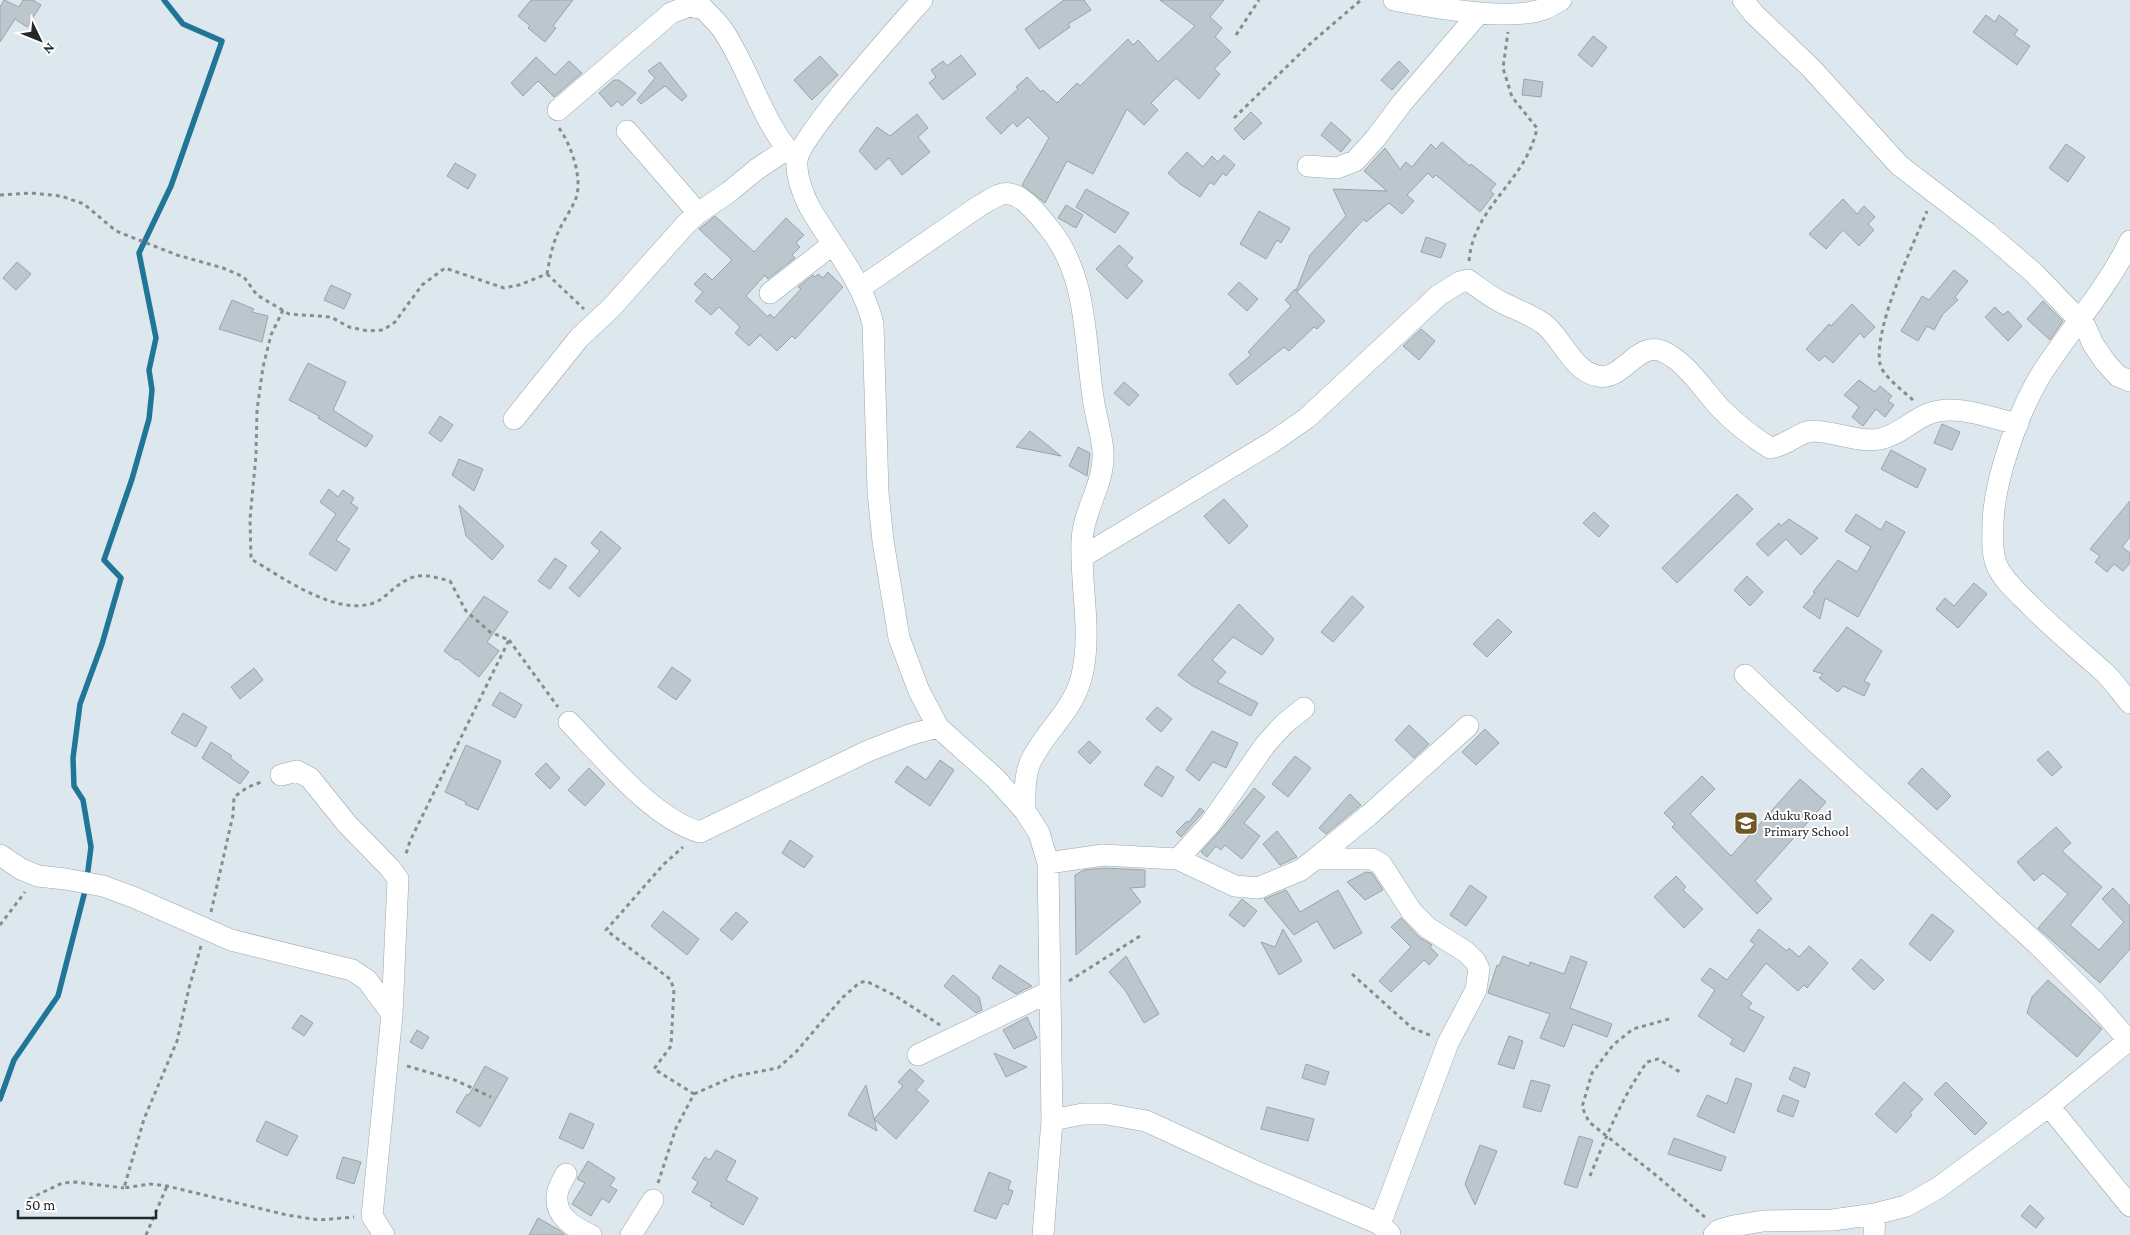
<svg xmlns="http://www.w3.org/2000/svg" width="2130" height="1235" viewBox="0 0 2130 1235" font-family="'Crimson Pro',serif">
	<rect width="100%" height="100%" fill="#dce7ee"/>
	<g fill="none" stroke-linecap="round" stroke-linejoin="round">
		<!-- stream -->
		<path stroke="#217596" stroke-width="5.5" d="M 87,878 L 91,847 L 83,800 L 74,786 L 73,758 L 80,704 L 102,644 L 121,578 L 104,560 L 132,479 L 149,419 L 152,390 L 149,370 L 156,338 L 139,253 L 171,186 L 222,41 L 183,24 L 164,0
			M 0,1099 L 14,1060 L 58,996 L 86,887"/>
	</g>
	<!-- building -->
	<path fill="#bbc7cd" stroke="#99a4aa" d="M 4,0 L 19,7 L 23,0 L 33,0 L 41,5 L 27,27 L 15,19 L 0,42 L 0,7 Z
		M 531,0 L 573,0 L 553,26 L 556,28 L 545,42 L 528,28 L 530,26 L 518,16 Z
		M 1064,0 L 1084,0 L 1091,10 L 1068,24 L 1070,27 L 1039,49 L 1025,29 Z
		M 1160,0 L 1224,0 L 1210,17 L 1222,28 L 1215,37 L 1231,52 L 1214,69 L 1220,74 L 1199,99 L 1176,78 L 1151,103 L 1158,110 L 1144,125 L 1127,109 L 1093,174 L 1067,161 L 1045,203 L 1022,185 L 1049,138 L 1028,117 L 1017,127 L 1013,122 L 1001,134 L 986,118 L 1018,89 L 1016,87 L 1027,77 L 1041,92 L 1043,90 L 1057,103 L 1077,83 L 1080,86 L 1128,39 L 1133,45 L 1138,40 L 1158,62 L 1195,26 Z
		M 1986,15 L 1995,22 L 1999,15 L 2018,30 L 2014,35 L 2030,46 L 2017,65 L 1973,32 Z
		M 1593,36 L 1607,47 L 1592,67 L 1578,55 Z
		M 961,55 L 976,74 L 943,100 L 929,83 L 936,77 L 931,70 L 943,61 L 947,66 Z
		M 820,56 L 838,75 L 812,100 L 794,80 Z
		M 536,57 L 555,75 L 569,61 L 582,73 L 554,97 L 538,81 L 523,96 L 511,83 Z
		M 1399,61 L 1409,71 L 1392,90 L 1381,80 Z
		M 660,62 L 687,96 L 682,101 L 665,86 L 641,104 L 637,100 L 655,78 L 648,71 Z
		M 1524,79 L 1543,82 L 1541,97 L 1522,95 Z
		M 614,80 L 619,80 L 636,93 L 622,106 L 618,101 L 611,107 L 599,93 Z
		M 1251,112 L 1262,123 L 1244,140 L 1234,129 Z
		M 917,114 L 928,128 L 918,137 L 930,152 L 902,175 L 889,158 L 876,170 L 859,151 L 877,127 L 890,136 Z
		M 1331,122 L 1351,140 L 1341,152 L 1321,135 Z
		M 1442,142 L 1470,166 L 1471,164 L 1496,184 L 1490,191 L 1494,194 L 1480,212 L 1436,175 L 1433,178 L 1428,173 L 1407,195 L 1414,201 L 1402,214 L 1389,203 L 1366,222 L 1364,219 L 1297,292 L 1325,321 L 1317,329 L 1314,327 L 1289,351 L 1284,347 L 1237,385 L 1229,374 L 1251,355 L 1248,352 L 1291,306 L 1285,300 L 1295,289 L 1296,291 L 1310,255 L 1346,216 L 1333,189 L 1387,191 L 1364,171 L 1385,148 L 1400,169 L 1406,162 L 1412,167 L 1431,144 L 1436,149 Z
		M 2066,144 L 2085,157 L 2068,182 L 2049,168 Z
		M 1187,152 L 1203,167 L 1212,156 L 1218,162 L 1224,155 L 1235,165 L 1226,176 L 1223,173 L 1214,185 L 1210,182 L 1200,197 L 1180,184 L 1168,173 Z
		M 455,163 L 476,175 L 468,189 L 447,176 Z
		M 1086,189 L 1129,213 L 1115,233 L 1076,207 Z
		M 1843,199 L 1857,214 L 1864,206 L 1875,217 L 1868,224 L 1874,230 L 1859,246 L 1843,230 L 1826,249 L 1809,234 Z
		M 1066,205 L 1083,215 L 1076,228 L 1058,218 Z
		M 1259,211 L 1290,228 L 1281,243 L 1277,240 L 1266,259 L 1240,244 Z
		M 715,216 L 754,252 L 786,218 L 804,235 L 796,243 L 800,247 L 792,255 L 795,258 L 768,279 L 765,275 L 746,296 L 768,317 L 770,314 L 774,318 L 801,289 L 798,287 L 813,275 L 815,277 L 818,274 L 823,278 L 828,272 L 843,287 L 795,339 L 792,336 L 777,351 L 760,335 L 749,346 L 735,333 L 740,327 L 719,307 L 711,315 L 695,301 L 703,292 L 694,284 L 705,273 L 712,280 L 732,260 L 699,229 Z
		M 1426,237 L 1446,244 L 1441,258 L 1421,252 Z
		M 1119,245 L 1133,258 L 1126,266 L 1143,281 L 1127,299 L 1096,269 Z
		M 17,262 L 31,274 L 16,290 L 3,278 Z
		M 1954,270 L 1968,281 L 1955,297 L 1958,300 L 1943,314 L 1934,330 L 1927,326 L 1918,341 L 1901,331 L 1922,296 L 1929,300 Z
		M 1239,282 L 1258,299 L 1247,311 L 1228,294 Z
		M 331,285 L 351,294 L 344,309 L 324,300 Z
		M 232,300 L 254,309 L 252,312 L 268,316 L 262,342 L 219,329 Z
		M 2043,301 L 2063,321 L 2050,340 L 2027,319 Z
		M 1852,304 L 1875,327 L 1864,338 L 1860,333 L 1833,363 L 1825,356 L 1819,361 L 1806,349 L 1829,324 L 1831,326 Z
		M 1995,307 L 2003,315 L 2008,311 L 2022,326 L 2008,341 L 1985,317 Z
		M 1421,329 L 1435,341 L 1419,360 L 1403,346 Z
		M 308,363 L 346,382 L 333,410 L 373,436 L 366,447 L 318,418 L 319,416 L 289,400 Z
		M 1859,380 L 1875,392 L 1880,386 L 1892,396 L 1888,401 L 1894,405 L 1885,417 L 1876,409 L 1863,426 L 1852,417 L 1859,407 L 1844,395 Z
		M 1124,382 L 1139,395 L 1129,406 L 1114,393 Z
		M 440,416 L 453,425 L 441,442 L 429,433 Z
		M 1942,424 L 1960,432 L 1952,450 L 1934,443 Z
		M 1030,431 L 1061,456 L 1016,447 Z
		M 1078,447 L 1090,453 L 1087,476 L 1069,466 Z
		M 1891,450 L 1926,469 L 1917,488 L 1881,469 Z
		M 459,459 L 483,469 L 474,491 L 452,475 Z
		M 329,489 L 338,497 L 343,490 L 354,498 L 351,503 L 358,508 L 336,540 L 350,549 L 336,571 L 309,554 L 336,514 L 320,502 Z
		M 1737,494 L 1753,509 L 1677,583 L 1662,568 Z
		M 1224,499 L 1248,526 L 1229,544 L 1204,516 Z
		M 2130,501 L 2130,537 L 2122,547 L 2130,553 L 2130,563 L 2123,571 L 2114,564 L 2107,572 L 2095,562 L 2100,556 L 2090,549 Z
		M 459,505 L 504,546 L 492,560 L 466,536 Z
		M 1594,512 L 1609,526 L 1599,537 L 1583,523 Z
		M 1856,514 L 1881,530 L 1886,521 L 1905,532 L 1858,617 L 1825,598 L 1820,619 L 1803,607 L 1815,593 L 1813,592 L 1838,560 L 1857,572 L 1871,547 L 1845,531 Z
		M 1789,519 L 1818,538 L 1801,555 L 1786,539 L 1768,556 L 1756,544 L 1779,523 L 1781,526 Z
		M 601,531 L 621,548 L 579,597 L 569,588 L 600,551 L 591,543 Z
		M 555,558 L 567,566 L 550,589 L 538,581 Z
		M 1747,576 L 1763,592 L 1750,606 L 1734,590 Z
		M 1974,583 L 1987,594 L 1958,628 L 1936,609 L 1945,598 L 1954,606 Z
		M 484,596 L 508,612 L 487,642 L 499,651 L 479,677 L 457,659 L 456,660 L 444,651 Z
		M 1352,596 L 1364,607 L 1333,642 L 1321,632 Z
		M 1239,604 L 1274,639 L 1262,655 L 1233,637 L 1212,660 L 1226,672 L 1217,682 L 1258,703 L 1251,716 L 1191,685 L 1178,675 Z
		M 1498,619 L 1512,632 L 1487,657 L 1473,644 Z
		M 1847,627 L 1882,651 L 1864,681 L 1870,684 L 1864,696 L 1843,686 L 1838,692 L 1819,678 L 1823,674 L 1813,671 Z
		M 672,667 L 691,680 L 676,700 L 658,687 Z
		M 254,668 L 263,680 L 240,699 L 231,687 Z
		M 500,692 L 522,705 L 515,718 L 492,705 Z
		M 1157,707 L 1172,719 L 1161,732 L 1146,719 Z
		M 183,713 L 207,727 L 196,747 L 171,733 Z
		M 1409,725 L 1429,744 L 1414,758 L 1395,740 Z
		M 1485,729 L 1499,743 L 1476,765 L 1462,752 Z
		M 1212,731 L 1238,743 L 1226,768 L 1213,762 L 1199,781 L 1186,770 Z
		M 1089,741 L 1101,752 L 1090,764 L 1078,752 Z
		M 211,742 L 232,756 L 230,758 L 249,772 L 240,784 L 202,758 Z
		M 466,745 L 501,761 L 478,810 L 465,804 L 466,802 L 445,792 Z
		M 2048,751 L 2062,767 L 2052,776 L 2037,760 Z
		M 1295,756 L 1311,768 L 1288,797 L 1272,784 Z
		M 940,760 L 954,770 L 930,806 L 895,782 L 907,766 L 926,780 Z
		M 546,763 L 560,778 L 550,789 L 535,774 Z
		M 1157,766 L 1174,777 L 1162,797 L 1144,785 Z
		M 589,768 L 605,784 L 585,806 L 568,790 Z
		M 1922,768 L 1951,796 L 1937,810 L 1908,783 Z
		M 1702,776 L 1715,789 L 1690,814 L 1731,856 L 1800,779 L 1826,802 L 1755,881 L 1772,899 L 1757,914 L 1672,827 L 1675,824 L 1664,813 Z
		M 1254,788 L 1265,797 L 1244,823 L 1260,836 L 1242,859 L 1225,845 L 1221,850 L 1216,846 L 1207,857 L 1201,852 L 1219,832 Z
		M 1350,794 L 1361,805 L 1326,834 L 1319,828 Z
		M 1200,808 L 1204,811 L 1181,837 L 1176,832 L 1187,821 L 1189,822 Z
		M 2056,827 L 2071,843 L 2062,851 L 2102,887 L 2070,925 L 2099,950 L 2124,922 L 2102,899 L 2113,888 L 2130,906 L 2130,949 L 2100,983 L 2038,928 L 2068,894 L 2043,873 L 2034,881 L 2017,862 Z
		M 1277,831 L 1297,857 L 1280,865 L 1263,844 Z
		M 790,840 L 813,856 L 804,868 L 782,853 Z
		M 1104,868 L 1145,870 L 1145,887 L 1130,888 L 1141,902 L 1076,955 L 1075,875 L 1084,870 Z
		M 1366,872 L 1372,873 L 1383,890 L 1365,900 L 1347,882 Z
		M 1676,876 L 1686,887 L 1683,890 L 1703,909 L 1684,928 L 1654,897 Z
		M 1470,885 L 1487,897 L 1466,926 L 1450,915 Z
		M 1286,890 L 1300,912 L 1338,890 L 1362,933 L 1334,949 L 1317,921 L 1294,935 L 1264,899 Z
		M 1242,899 L 1257,911 L 1244,927 L 1229,915 Z
		M 663,911 L 699,939 L 687,955 L 651,926 Z
		M 736,912 L 748,922 L 732,940 L 720,930 Z
		M 1932,914 L 1954,931 L 1930,961 L 1909,944 Z
		M 1401,918 L 1419,937 L 1432,945 L 1430,947 L 1438,955 L 1429,965 L 1424,960 L 1391,992 L 1379,981 L 1411,947 L 1391,927 Z
		M 1283,929 L 1302,961 L 1279,975 L 1261,942 L 1275,947 Z
		M 1759,929 L 1787,951 L 1789,948 L 1799,957 L 1809,946 L 1828,963 L 1807,988 L 1804,985 L 1798,991 L 1766,963 L 1741,995 L 1752,1003 L 1748,1008 L 1764,1017 L 1744,1052 L 1730,1044 L 1733,1039 L 1698,1016 L 1715,990 L 1701,980 L 1710,968 L 1727,980 L 1755,944 L 1750,941 Z
		M 1126,956 L 1159,1014 L 1144,1023 L 1125,990 L 1109,972 Z
		M 1503,956 L 1529,966 L 1530,962 L 1564,974 L 1571,956 L 1587,962 L 1570,1008 L 1612,1024 L 1607,1037 L 1573,1024 L 1564,1047 L 1540,1038 L 1550,1014 L 1488,993 L 1497,965 L 1499,966 Z
		M 1861,959 L 1884,980 L 1874,990 L 1852,969 Z
		M 1000,965 L 1021,979 L 1032,986 L 1016,994 L 992,978 Z
		M 953,975 L 979,997 L 982,1010 L 976,1013 L 944,986 Z
		M 2048,980 L 2102,1029 L 2077,1057 L 2027,1013 L 2032,997 Z
		M 301,1015 L 313,1023 L 304,1036 L 292,1028 Z
		M 1027,1017 L 1037,1038 L 1014,1049 L 1003,1030 Z
		M 417,1030 L 429,1037 L 422,1049 L 410,1042 Z
		M 1509,1036 L 1523,1041 L 1514,1069 L 1498,1064 Z
		M 994,1053 L 1027,1067 L 1006,1077 Z
		M 1306,1064 L 1329,1072 L 1325,1085 L 1302,1078 Z
		M 485,1066 L 508,1078 L 480,1127 L 456,1112 L 467,1094 L 469,1095 Z
		M 1794,1067 L 1810,1073 L 1805,1088 L 1789,1079 Z
		M 910,1069 L 924,1081 L 916,1090 L 929,1101 L 896,1139 L 874,1119 L 903,1086 L 898,1082 Z
		M 1736,1078 L 1752,1084 L 1734,1133 L 1697,1116 L 1707,1095 L 1727,1104 Z
		M 1531,1080 L 1550,1085 L 1541,1112 L 1523,1107 Z
		M 1904,1082 L 1923,1099 L 1910,1113 L 1912,1115 L 1896,1133 L 1875,1114 Z
		M 1946,1082 L 1987,1123 L 1975,1135 L 1934,1094 Z
		M 866,1085 L 877,1131 L 848,1115 Z
		M 1783,1095 L 1799,1101 L 1793,1117 L 1777,1111 Z
		M 1267,1107 L 1314,1119 L 1308,1141 L 1261,1129 Z
		M 570,1113 L 594,1124 L 583,1149 L 559,1138 Z
		M 266,1121 L 298,1136 L 287,1156 L 256,1141 Z
		M 1579,1136 L 1593,1140 L 1577,1188 L 1564,1184 Z
		M 1674,1138 L 1726,1157 L 1721,1171 L 1668,1154 Z
		M 1480,1145 L 1497,1151 L 1475,1205 L 1465,1184 Z
		M 716,1150 L 736,1161 L 726,1180 L 758,1198 L 743,1225 L 710,1206 L 712,1203 L 692,1192 L 698,1182 L 692,1178 L 705,1157 L 710,1160 Z
		M 343,1157 L 361,1162 L 354,1184 L 336,1178 Z
		M 588,1161 L 615,1178 L 610,1186 L 617,1190 L 609,1203 L 602,1198 L 591,1216 L 572,1204 L 585,1183 L 577,1179 Z
		M 989,1172 L 1011,1181 L 1008,1189 L 1013,1191 L 1008,1205 L 1003,1203 L 996,1219 L 974,1211 Z
		M 2030,1205 L 2044,1218 L 2036,1228 L 2021,1216 Z
		M 538,1218 L 559,1230 L 565,1235 L 529,1235 Z"/>
	<g fill="none" stroke-linecap="round" stroke-linejoin="round">
		<!-- minor casing -->
		<g stroke="#9ca7ad" stroke-width="22">
			<path id="minor" d="M 922,0 C 901,24 799,137 797,161 C 796,176 803,195 810,208 C 832,246 863,281 873,324 L 878,492 L 883,541 L 899,638 L 919,691 L 938,727 L 995,778 L 1025,811 L 1039,833 L 1048,863 L 1052,1120 L 1043,1235
				M 1394,0 C 1432,7 1507,22 1544,9 C 1550,7 1555,3 1561,0
				M 1743,0 L 1754,14 L 1811,68 L 1899,165 L 1986,232 L 2034,273 L 2085,326 L 2093,344 L 2106,363 L 2118,376 L 2130,381
				M 558,110 L 671,13 L 689,6 L 704,9 C 710,16 717,22 722,29 C 750,69 761,123 796,159
				M 627,131 L 698,213
				M 1308,166 L 1337,168 L 1355,161 L 1375,139 L 1402,103 L 1479,13
				M 2130,241 C 2107,289 2071,328 2042,373 C 2019,410 1994,480 1993,523 C 1993,538 1991,554 1998,568 C 2005,582 2019,594 2030,605 C 2054,630 2081,651 2106,674 C 2115,683 2122,694 2130,703
				M 860,288 L 979,206 C 985,203 992,198 999,195 C 1019,187 1038,215 1049,228 C 1088,276 1084,338 1093,397 C 1095,415 1102,434 1103,452 C 1105,483 1083,511 1082,540 C 1080,586 1093,634 1081,679 C 1071,714 1043,733 1030,763 C 1024,778 1025,795 1025,811
				M 770,293 L 833,244
				M 514,419 L 579,338 L 612,307 L 686,224 L 698,213 L 729,192 L 757,169 L 787,149
				M 1082,557 L 1274,441 L 1307,418 L 1439,295 L 1460,282 L 1468,280 C 1478,287 1488,295 1499,301 C 1514,309 1530,314 1544,324 C 1562,338 1573,372 1598,376 C 1623,381 1637,341 1662,351 C 1687,362 1704,391 1722,410 C 1736,424 1753,437 1770,448 C 1786,446 1799,432 1812,431 C 1834,431 1857,443 1880,439 C 1899,435 1911,421 1928,414 C 1956,403 1990,418 2018,424
				M 1745,675 L 1819,745 L 2036,943 L 2096,1003 L 2128,1040
				M 569,722 C 602,756 654,820 700,832 L 868,751 L 909,735 L 938,727
				M 281,775 L 297,771 L 310,778 L 347,824 L 390,868 L 398,879 L 392,1014
				M 0,855 L 21,869 L 38,876 L 65,879 L 103,886 L 133,897 L 231,940 L 352,970 L 367,980 L 392,1014 L 372,1216 L 384,1235
				M 1178,859 L 1210,824 L 1265,745 L 1284,724 L 1304,708
				M 1315,859 L 1372,859 L 1381,864 L 1412,912 L 1428,928 L 1466,952 L 1475,961 L 1479,969 L 1476,990 L 1448,1043 L 1380,1224
				M 1048,863 L 1103,855 L 1178,859 L 1235,886 L 1258,888 L 1301,870 L 1315,859 L 1369,815 L 1468,726
				M 918,1055 L 1049,992
				M 2049,1106 L 2130,1206
				M 1052,1120 L 1083,1114 L 1107,1114 L 1146,1121 L 1259,1173 L 1380,1224 L 1390,1234
				M 566,1174 C 563,1180 557,1188 557,1196 C 555,1217 575,1228 591,1235
				M 631,1235 L 653,1200
				M 1714,1235 L 1719,1230 L 1733,1226 L 1763,1221 L 1833,1220 L 1875,1214 L 1906,1206 L 1938,1188 L 2049,1106 L 2130,1039
				M 1874,1235 L 1875,1214"/>
		</g>
		<!-- path -->
		<path stroke="#858d92" stroke-width="3" stroke-dasharray="4 4" stroke-linecap="butt" d="M 1236,35 L 1259,0
			M 1234,118 L 1312,42 L 1361,0
			M 0,195 L 30,193 L 61,196 L 84,204 L 116,231 L 177,255 L 223,268 L 244,277 L 257,295 L 289,314 L 331,317 L 349,327 L 368,331 L 383,330 L 395,322 L 422,285 L 445,268 L 504,288 L 519,285 L 547,274
			M 1469,261 C 1474,205 1526,182 1537,128 L 1512,97 L 1503,68 L 1508,32
			M 547,274 C 549,263 551,251 555,240 C 560,225 570,213 576,198 C 583,179 571,144 559,128
			M 547,274 L 584,309
			M 283,310 L 271,335 L 263,367 L 257,410 L 256,455 L 250,519 L 251,559 C 282,577 340,620 378,601 C 384,598 390,591 396,587 C 416,571 427,575 450,581 L 466,611 L 490,632 L 509,640 L 410,841 L 405,857
			M 1913,400 C 1904,392 1882,375 1880,364 C 1873,329 1913,245 1927,211
			M 509,640 L 558,707
			M 211,912 L 233,815 L 234,797 L 248,787 L 264,781
			M 0,925 L 25,892
			M 201,946 L 189,988 L 177,1041 L 144,1119 L 124,1188 L 150,1184 L 167,1186 L 287,1215 L 319,1220 L 354,1217
			M 1352,974 L 1412,1028 L 1432,1036
			M 1069,981 L 1140,936
			M 1669,1019 L 1633,1029 L 1613,1045 L 1592,1073 L 1582,1107 L 1589,1122 L 1657,1176 L 1706,1218
			M 407,1066 L 455,1080 L 491,1097
			M 694,1094 L 735,1076 L 778,1068 L 796,1052 L 842,998 L 859,983 L 866,981 L 894,995 L 940,1025
			M 1590,1176 C 1606,1137 1622,1097 1647,1062 L 1658,1059 L 1680,1072
			M 658,1183 L 676,1128 L 694,1094 L 654,1069 L 671,1046 L 674,989 L 670,979 L 606,930 L 664,864 L 683,847
			M 29,1199 L 62,1183 L 76,1182 L 124,1188
			M 146,1235 L 167,1186"/>
		<!-- minor -->
		<use href="#minor" stroke="#fff" stroke-width="21"/>
	</g>
	<!-- icons -->
	<defs>
		<g id="school-square" transform="scale(1.25)"><rect x="-9" y="-9" width="18" height="18" rx="4" fill="#715829" stroke="#fff"/><path d="M0-5L7-2L0 1L-7-2ZM-4 1L0 2.5L4 1V4Q0 6-4 4Z" fill="#fff"/></g>
	</defs>
	<g fill-rule="evenodd">
		<use href="#school-square" x="1746" y="823"/>
	</g>
	<g text-anchor="middle" stroke-width="4" stroke-linejoin="round" paint-order="stroke">
		<!-- poi labels -->
		<g font-size="14" fill="#25292c" stroke="#fff" text-anchor="start">
			<text x="1764" y="820">Aduku Road<tspan x="1764" dy="16">Primary School</tspan></text>
		</g>
	</g>
	<!-- north arrow -->
	<g transform="translate(40 40) rotate(133)" stroke="#ffffff" stroke-width="4" paint-order="stroke">
	<path d="M0-4L9 19L0 12L-9 19Z" fill="#25292c"/>
	<text y="-8" font-size="14" font-weight="bold" text-anchor="middle" fill="#25292c">N</text>
	</g>
	<!-- scale -->
	<path d="M18 1210v8h138v-8" fill="none" stroke="#25292c" stroke-width="2.5"/>
	<text x="25" y="1210" font-size="15" fill="#25292c" stroke="#ffffff" stroke-width="4" paint-order="stroke">50 m</text>
</svg>
